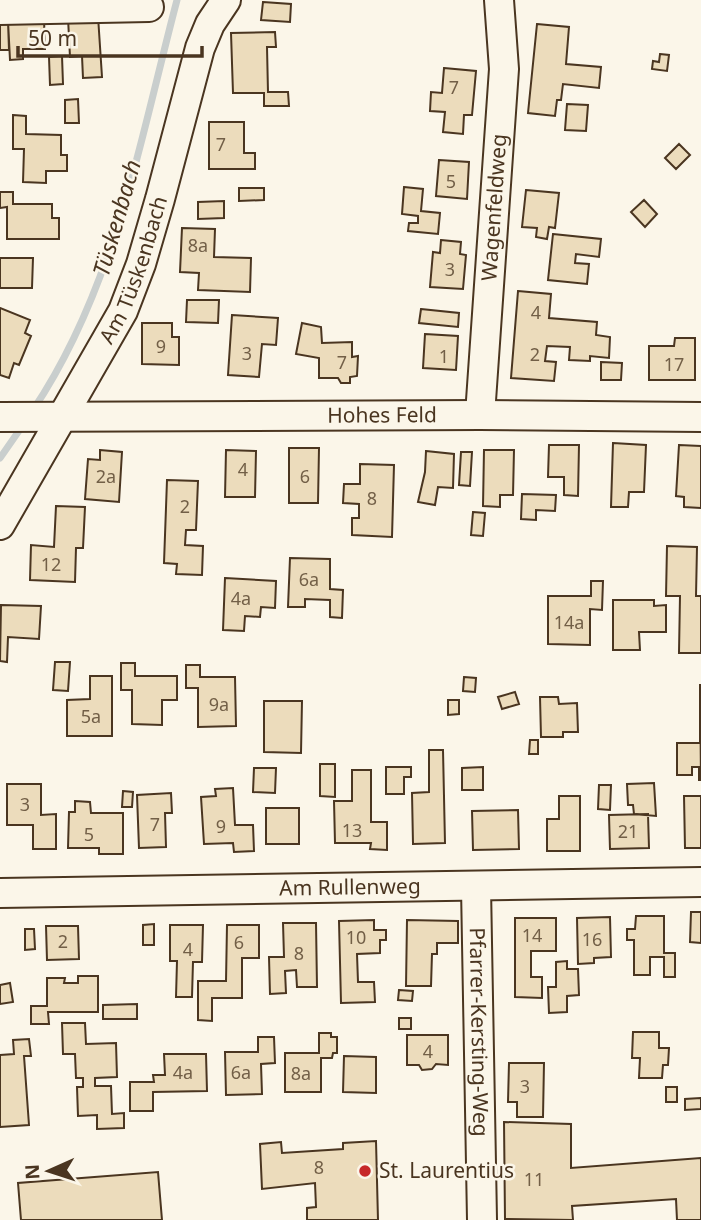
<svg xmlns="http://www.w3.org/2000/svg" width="701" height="1220" viewBox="0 0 701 1220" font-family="'Noto Sans',sans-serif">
	<rect width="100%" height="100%" fill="#fbf6e9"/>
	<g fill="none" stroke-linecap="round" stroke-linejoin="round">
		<!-- stream -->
		<path stroke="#c9cecd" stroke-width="7" d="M 33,410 C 115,288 140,140 177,0
			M 0,458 L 23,425"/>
	</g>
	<!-- building -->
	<path fill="#ecdcbc" stroke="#4a3520" stroke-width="2" d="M 263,2 L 291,4 L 290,22 L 261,20 Z
		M 98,16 L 102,77 L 83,78 L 82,56 L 70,57 L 68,18 Z
		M 44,19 L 45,49 L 23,49 L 23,59 L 10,60 L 8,21 Z
		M 0,21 L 8,21 L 9,50 L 0,50 Z
		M 537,24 L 569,27 L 566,64 L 601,67 L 599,88 L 563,84 L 561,100 L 557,100 L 555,116 L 528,113 Z
		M 275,32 L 276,47 L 267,47 L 268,92 L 288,92 L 289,106 L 264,106 L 264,93 L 233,93 L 231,33 Z
		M 660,54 L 669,55 L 667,71 L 652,69 L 653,61 L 659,62 Z
		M 62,56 L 63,84 L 50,85 L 49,57 Z
		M 444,68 L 476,71 L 472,115 L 464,115 L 463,134 L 443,132 L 445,112 L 430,111 L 431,92 L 442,93 Z
		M 78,99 L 79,123 L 65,123 L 65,100 Z
		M 567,104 L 588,105 L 586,131 L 565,130 Z
		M 13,115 L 26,116 L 26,134 L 61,135 L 61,155 L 67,155 L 67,171 L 46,171 L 46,183 L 23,182 L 24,149 L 13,149 Z
		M 209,122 L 244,122 L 244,153 L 255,153 L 255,169 L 209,169 Z
		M 679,144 L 690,155 L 676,169 L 665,158 Z
		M 439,160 L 469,162 L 467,199 L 436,196 Z
		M 404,187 L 423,189 L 421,211 L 440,213 L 438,234 L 408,231 L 409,223 L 418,223 L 418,216 L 402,214 Z
		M 239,188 L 264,188 L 264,200 L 239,201 Z
		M 526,190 L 559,193 L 555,228 L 549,227 L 547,239 L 536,237 L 537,228 L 522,227 Z
		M 0,192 L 13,192 L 13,204 L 52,204 L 52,218 L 59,218 L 59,239 L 7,239 L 7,207 L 0,208 Z
		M 644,200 L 657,214 L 645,227 L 631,212 Z
		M 224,201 L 224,218 L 198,219 L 198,202 Z
		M 182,228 L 215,229 L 214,257 L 251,258 L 250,292 L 198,290 L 199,273 L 180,272 Z
		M 553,234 L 601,239 L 599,257 L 576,254 L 575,263 L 589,264 L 587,284 L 548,280 Z
		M 441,240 L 461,242 L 460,254 L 466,255 L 463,289 L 430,287 L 433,252 L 440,253 Z
		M 0,258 L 33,258 L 32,288 L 0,288 Z
		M 518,291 L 551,294 L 549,318 L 597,322 L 596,335 L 610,337 L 609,358 L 590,356 L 590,361 L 569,360 L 570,347 L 547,346 L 545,361 L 556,362 L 554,381 L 511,378 Z
		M 187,300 L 219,300 L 218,323 L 186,322 Z
		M 0,308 L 30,320 L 25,333 L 31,336 L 19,365 L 14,363 L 9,378 L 0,375 Z
		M 421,309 L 459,313 L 458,327 L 419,323 Z
		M 232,315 L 278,318 L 276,345 L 262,344 L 259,377 L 228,375 Z
		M 142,323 L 172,323 L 172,337 L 179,337 L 179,365 L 142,364 Z
		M 302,323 L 321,327 L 322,343 L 352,342 L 352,357 L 358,356 L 357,376 L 350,377 L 350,383 L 341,383 L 338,378 L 319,378 L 319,358 L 296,354 Z
		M 425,334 L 458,336 L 456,370 L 423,368 Z
		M 675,338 L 695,338 L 695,380 L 649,380 L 649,346 L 674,346 Z
		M 601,362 L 622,363 L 621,380 L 601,380 Z
		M 613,443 L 646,445 L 644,492 L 629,492 L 628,507 L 611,507 Z
		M 549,445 L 579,445 L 578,496 L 564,495 L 564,477 L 548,477 Z
		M 679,445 L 701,446 L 701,508 L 684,507 L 684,497 L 676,496 Z
		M 289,448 L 319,448 L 318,503 L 289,503 Z
		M 100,450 L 122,452 L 119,502 L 85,499 L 88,459 L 100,460 Z
		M 226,450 L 256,451 L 255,497 L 225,497 Z
		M 484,450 L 514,450 L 513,495 L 500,495 L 500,507 L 483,506 Z
		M 426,451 L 454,454 L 453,488 L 438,487 L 435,505 L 418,502 L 425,472 Z
		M 461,452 L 472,452 L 470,486 L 459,485 Z
		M 360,464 L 394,465 L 392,537 L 352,535 L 352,518 L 359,518 L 359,504 L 343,503 L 344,484 L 360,484 Z
		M 167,480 L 198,481 L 196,530 L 186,530 L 185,545 L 203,546 L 202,575 L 176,574 L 177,564 L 164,563 Z
		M 522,494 L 556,495 L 555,511 L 536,510 L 536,520 L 521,519 Z
		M 56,506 L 85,507 L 83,548 L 76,548 L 75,582 L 30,580 L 31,545 L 54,547 Z
		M 473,512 L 485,513 L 483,536 L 471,535 Z
		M 667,546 L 697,547 L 696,596 L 701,596 L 701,653 L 679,653 L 680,596 L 666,596 Z
		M 290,558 L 330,559 L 330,589 L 343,590 L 342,618 L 330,617 L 330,600 L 305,599 L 305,607 L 288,607 Z
		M 225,578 L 276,581 L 275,608 L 261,607 L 260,617 L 245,616 L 244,631 L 223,630 Z
		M 591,581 L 603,581 L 602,610 L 590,609 L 590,645 L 548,644 L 548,596 L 591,596 Z
		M 613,600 L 654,600 L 654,606 L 666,605 L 666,632 L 639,632 L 640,650 L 613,650 Z
		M 1,605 L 41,606 L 39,639 L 8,637 L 7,662 L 0,661 Z
		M 55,662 L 70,662 L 68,691 L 53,690 Z
		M 121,663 L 135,663 L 135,676 L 177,676 L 177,700 L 162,700 L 162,725 L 132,724 L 132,690 L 121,690 Z
		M 186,665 L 200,665 L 200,677 L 235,677 L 236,726 L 198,727 L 198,688 L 186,688 Z
		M 90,676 L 112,676 L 112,736 L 67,736 L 67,700 L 90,699 Z
		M 464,677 L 476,678 L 475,692 L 463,691 Z
		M 700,684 L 701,780 L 699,780 L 699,767 L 692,767 L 692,775 L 677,775 L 677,743 L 700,743 Z
		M 515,692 L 519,704 L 502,709 L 498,697 Z
		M 540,697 L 558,697 L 559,704 L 577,703 L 578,732 L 563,732 L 563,737 L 541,737 Z
		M 448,700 L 459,700 L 459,714 L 448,715 Z
		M 264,701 L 302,701 L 301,753 L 264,752 Z
		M 530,740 L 538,740 L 538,754 L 529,754 Z
		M 429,750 L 443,750 L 445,843 L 413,844 L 412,793 L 429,792 Z
		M 320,764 L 335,764 L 335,797 L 320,796 Z
		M 386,767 L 411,767 L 411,777 L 404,777 L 404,794 L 386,794 Z
		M 483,767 L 483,790 L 462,790 L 462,768 Z
		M 254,768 L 276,768 L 275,793 L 253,792 Z
		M 352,770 L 371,770 L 371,822 L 387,822 L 387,850 L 370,849 L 371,843 L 335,843 L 334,801 L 352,801 Z
		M 654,783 L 656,816 L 634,814 L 633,805 L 628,805 L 627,784 Z
		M 7,784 L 41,784 L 41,815 L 56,814 L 56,849 L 33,849 L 33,825 L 7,825 Z
		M 599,785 L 611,785 L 610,810 L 598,809 Z
		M 233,788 L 235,825 L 253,825 L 254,851 L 234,852 L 233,843 L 204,844 L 201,797 L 216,796 L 215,789 Z
		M 123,791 L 133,792 L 132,807 L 122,807 Z
		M 171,793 L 172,813 L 165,813 L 166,847 L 139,848 L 137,795 Z
		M 559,796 L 580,796 L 580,851 L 547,851 L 547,819 L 559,819 Z
		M 684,796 L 701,796 L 701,848 L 685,848 Z
		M 75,801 L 90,802 L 91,813 L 123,813 L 123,854 L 99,854 L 99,848 L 68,848 L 69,812 L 75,812 Z
		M 266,808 L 299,808 L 299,844 L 266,844 Z
		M 518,810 L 519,849 L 473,850 L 472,811 Z
		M 648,814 L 649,848 L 610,849 L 609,815 Z
		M 691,912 L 701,912 L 701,943 L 690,942 Z
		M 636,916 L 664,916 L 664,953 L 675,953 L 675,977 L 664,977 L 664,957 L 650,957 L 650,975 L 634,975 L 634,940 L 627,940 L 627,929 L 635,929 Z
		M 610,917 L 611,957 L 594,958 L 594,963 L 578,964 L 577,918 Z
		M 515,918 L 556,918 L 556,951 L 531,951 L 531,977 L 542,977 L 542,998 L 515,997 Z
		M 374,920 L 374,930 L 386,930 L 386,940 L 380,940 L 380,953 L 357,954 L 358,982 L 374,982 L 375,1002 L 341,1003 L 339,921 Z
		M 407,920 L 458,921 L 458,943 L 437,943 L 437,954 L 432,954 L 431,986 L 406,986 Z
		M 283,923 L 316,923 L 317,987 L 297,987 L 296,970 L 285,971 L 286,993 L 270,994 L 269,957 L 284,957 Z
		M 154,924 L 154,945 L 143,945 L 143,925 Z
		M 170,925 L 203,925 L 202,962 L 193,962 L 192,997 L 176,997 L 177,961 L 170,961 Z
		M 227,925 L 259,925 L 259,958 L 242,958 L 242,998 L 212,998 L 212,1021 L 198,1020 L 198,981 L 226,981 Z
		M 46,926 L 78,926 L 79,959 L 47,960 Z
		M 25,929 L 34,929 L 35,949 L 25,950 Z
		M 567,961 L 567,969 L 578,969 L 579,995 L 567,996 L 567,1012 L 549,1013 L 548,987 L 556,987 L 556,962 Z
		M 78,976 L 98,976 L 98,1012 L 48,1012 L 49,1024 L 31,1024 L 31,1006 L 47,1006 L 47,978 L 65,978 L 64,983 L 78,983 Z
		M 10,983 L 13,1002 L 0,1004 L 0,985 Z
		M 399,990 L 413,991 L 412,1001 L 398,1000 Z
		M 137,1004 L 137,1019 L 103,1019 L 103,1005 Z
		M 399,1018 L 411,1018 L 411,1029 L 399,1029 Z
		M 62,1023 L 85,1023 L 86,1044 L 116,1043 L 117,1077 L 95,1078 L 95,1086 L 111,1086 L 112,1114 L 124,1113 L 124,1128 L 97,1129 L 97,1115 L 78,1116 L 77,1087 L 83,1087 L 83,1078 L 76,1078 L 75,1054 L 63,1054 Z
		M 633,1032 L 659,1032 L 659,1048 L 669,1048 L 668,1065 L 663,1065 L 662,1078 L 639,1078 L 640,1058 L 632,1058 Z
		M 319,1033 L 331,1033 L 331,1037 L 337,1037 L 337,1053 L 333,1053 L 332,1058 L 321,1058 L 321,1092 L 285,1092 L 285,1053 L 319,1053 Z
		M 407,1035 L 448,1035 L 448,1065 L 436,1064 L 432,1069 L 422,1070 L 419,1065 L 407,1065 Z
		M 258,1037 L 274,1037 L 275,1063 L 261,1064 L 262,1094 L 226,1095 L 225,1052 L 258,1052 Z
		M 29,1039 L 31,1056 L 24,1056 L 29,1125 L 0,1127 L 0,1055 L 14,1054 L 13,1040 Z
		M 164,1054 L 206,1054 L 207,1091 L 153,1092 L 153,1111 L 130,1111 L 130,1082 L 154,1082 L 153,1075 L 165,1075 Z
		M 344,1056 L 376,1057 L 376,1093 L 343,1092 Z
		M 509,1063 L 544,1063 L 543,1117 L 517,1117 L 517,1102 L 508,1102 Z
		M 666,1087 L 677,1087 L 677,1102 L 666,1102 Z
		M 701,1098 L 701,1109 L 685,1110 L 685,1099 Z
		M 504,1122 L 571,1124 L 571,1168 L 701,1158 L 701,1220 L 677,1220 L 676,1199 L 572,1206 L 573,1220 L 505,1219 Z
		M 376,1141 L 378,1220 L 307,1220 L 307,1208 L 316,1207 L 315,1183 L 262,1189 L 260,1144 L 281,1142 L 282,1153 L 343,1149 L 343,1143 Z
		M 158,1172 L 162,1220 L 21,1220 L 18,1183 Z"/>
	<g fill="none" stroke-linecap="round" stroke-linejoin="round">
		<!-- minor casing -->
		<g stroke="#4a3520" stroke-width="32">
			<g id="minor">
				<path d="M 0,10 L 149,7"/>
				<path id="s1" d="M 480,415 L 504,69 L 499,0"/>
				<path id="s2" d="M 0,417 L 480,415 L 701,417"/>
				<path id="s3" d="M 0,525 L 123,311 L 141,264 L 160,199 L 200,48 L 210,24 L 226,0"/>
				<path id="s4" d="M 476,887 L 482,1220"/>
				<path id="s5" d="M 0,893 L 701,882"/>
			</g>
		</g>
		<!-- minor -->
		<use href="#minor" stroke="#fbf6e9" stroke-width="28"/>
	</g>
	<!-- markers -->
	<circle fill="#c62828" stroke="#fbf6e9" stroke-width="2.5" cx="365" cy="1171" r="7"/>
	<g text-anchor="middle" stroke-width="5" stroke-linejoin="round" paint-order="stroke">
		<!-- number labels -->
		<g font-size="18" fill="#725f47">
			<text x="454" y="94">7</text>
			<text x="221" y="151">7</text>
			<text x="451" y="188">5</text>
			<text x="198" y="252">8a</text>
			<text x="450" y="276">3</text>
			<text x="536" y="319">4</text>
			<text x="161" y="353">9</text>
			<text x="247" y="360">3</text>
			<text x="535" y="361">2</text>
			<text x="444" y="363">1</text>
			<text x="342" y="369">7</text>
			<text x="674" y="371">17</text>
			<text x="243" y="476">4</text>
			<text x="106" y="483">2a</text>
			<text x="305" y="483">6</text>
			<text x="372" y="505">8</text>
			<text x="185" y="513">2</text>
			<text x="51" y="571">12</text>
			<text x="309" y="586">6a</text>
			<text x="241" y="605">4a</text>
			<text x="569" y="629">14a</text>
			<text x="219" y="711">9a</text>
			<text x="91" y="723">5a</text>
			<text x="25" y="811">3</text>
			<text x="155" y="831">7</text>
			<text x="221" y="833">9</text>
			<text x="352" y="837">13</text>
			<text x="628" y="838">21</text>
			<text x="89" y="841">5</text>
			<text x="532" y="942">14</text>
			<text x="356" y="944">10</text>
			<text x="592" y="946">16</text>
			<text x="63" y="948">2</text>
			<text x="239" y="949">6</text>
			<text x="188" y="956">4</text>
			<text x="299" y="960">8</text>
			<text x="428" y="1058">4</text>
			<text x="183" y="1079">4a</text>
			<text x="241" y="1079">6a</text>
			<text x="301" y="1080">8a</text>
			<text x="525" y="1093">3</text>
			<text x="319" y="1174">8</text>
			<text x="534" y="1186">11</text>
		</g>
		<!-- street labels -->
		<g font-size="21" fill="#4a3520" stroke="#fbf6e9">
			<text dy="7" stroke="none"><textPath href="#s1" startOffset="208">Wagenfeldweg</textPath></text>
			<text dy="7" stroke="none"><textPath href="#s3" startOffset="289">Am Tüskenbach</textPath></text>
			<text dy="7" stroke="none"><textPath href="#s2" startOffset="382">Hohes Feld</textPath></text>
			<text dy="7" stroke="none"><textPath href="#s5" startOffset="350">Am Rullenweg</textPath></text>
			<text dy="7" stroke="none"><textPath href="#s4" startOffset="145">Pfarrer-Kersting-Weg</textPath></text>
		</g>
		<!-- poi labels -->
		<g font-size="21" fill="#4a3520" stroke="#fbf6e9" text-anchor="start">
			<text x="379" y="1178">St. Laurentius</text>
		</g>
		<!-- water labels -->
		<g font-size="23" font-style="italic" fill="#4a3520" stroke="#fbf6e9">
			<text transform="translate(117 218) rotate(-74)" y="8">Tüskenbach</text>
		</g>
	</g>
	<!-- north arrow -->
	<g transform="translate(49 1171) rotate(267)" stroke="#fbf6e9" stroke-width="5" paint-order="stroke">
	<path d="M0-5L12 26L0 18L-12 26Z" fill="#4a3520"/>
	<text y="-10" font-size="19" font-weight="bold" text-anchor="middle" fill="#4a3520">N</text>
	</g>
	<!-- scale -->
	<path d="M18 46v10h184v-10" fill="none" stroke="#4a3520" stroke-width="3.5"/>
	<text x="28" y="46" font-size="21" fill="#4a3520" stroke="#fbf6e9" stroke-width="5" paint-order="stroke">50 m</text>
</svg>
